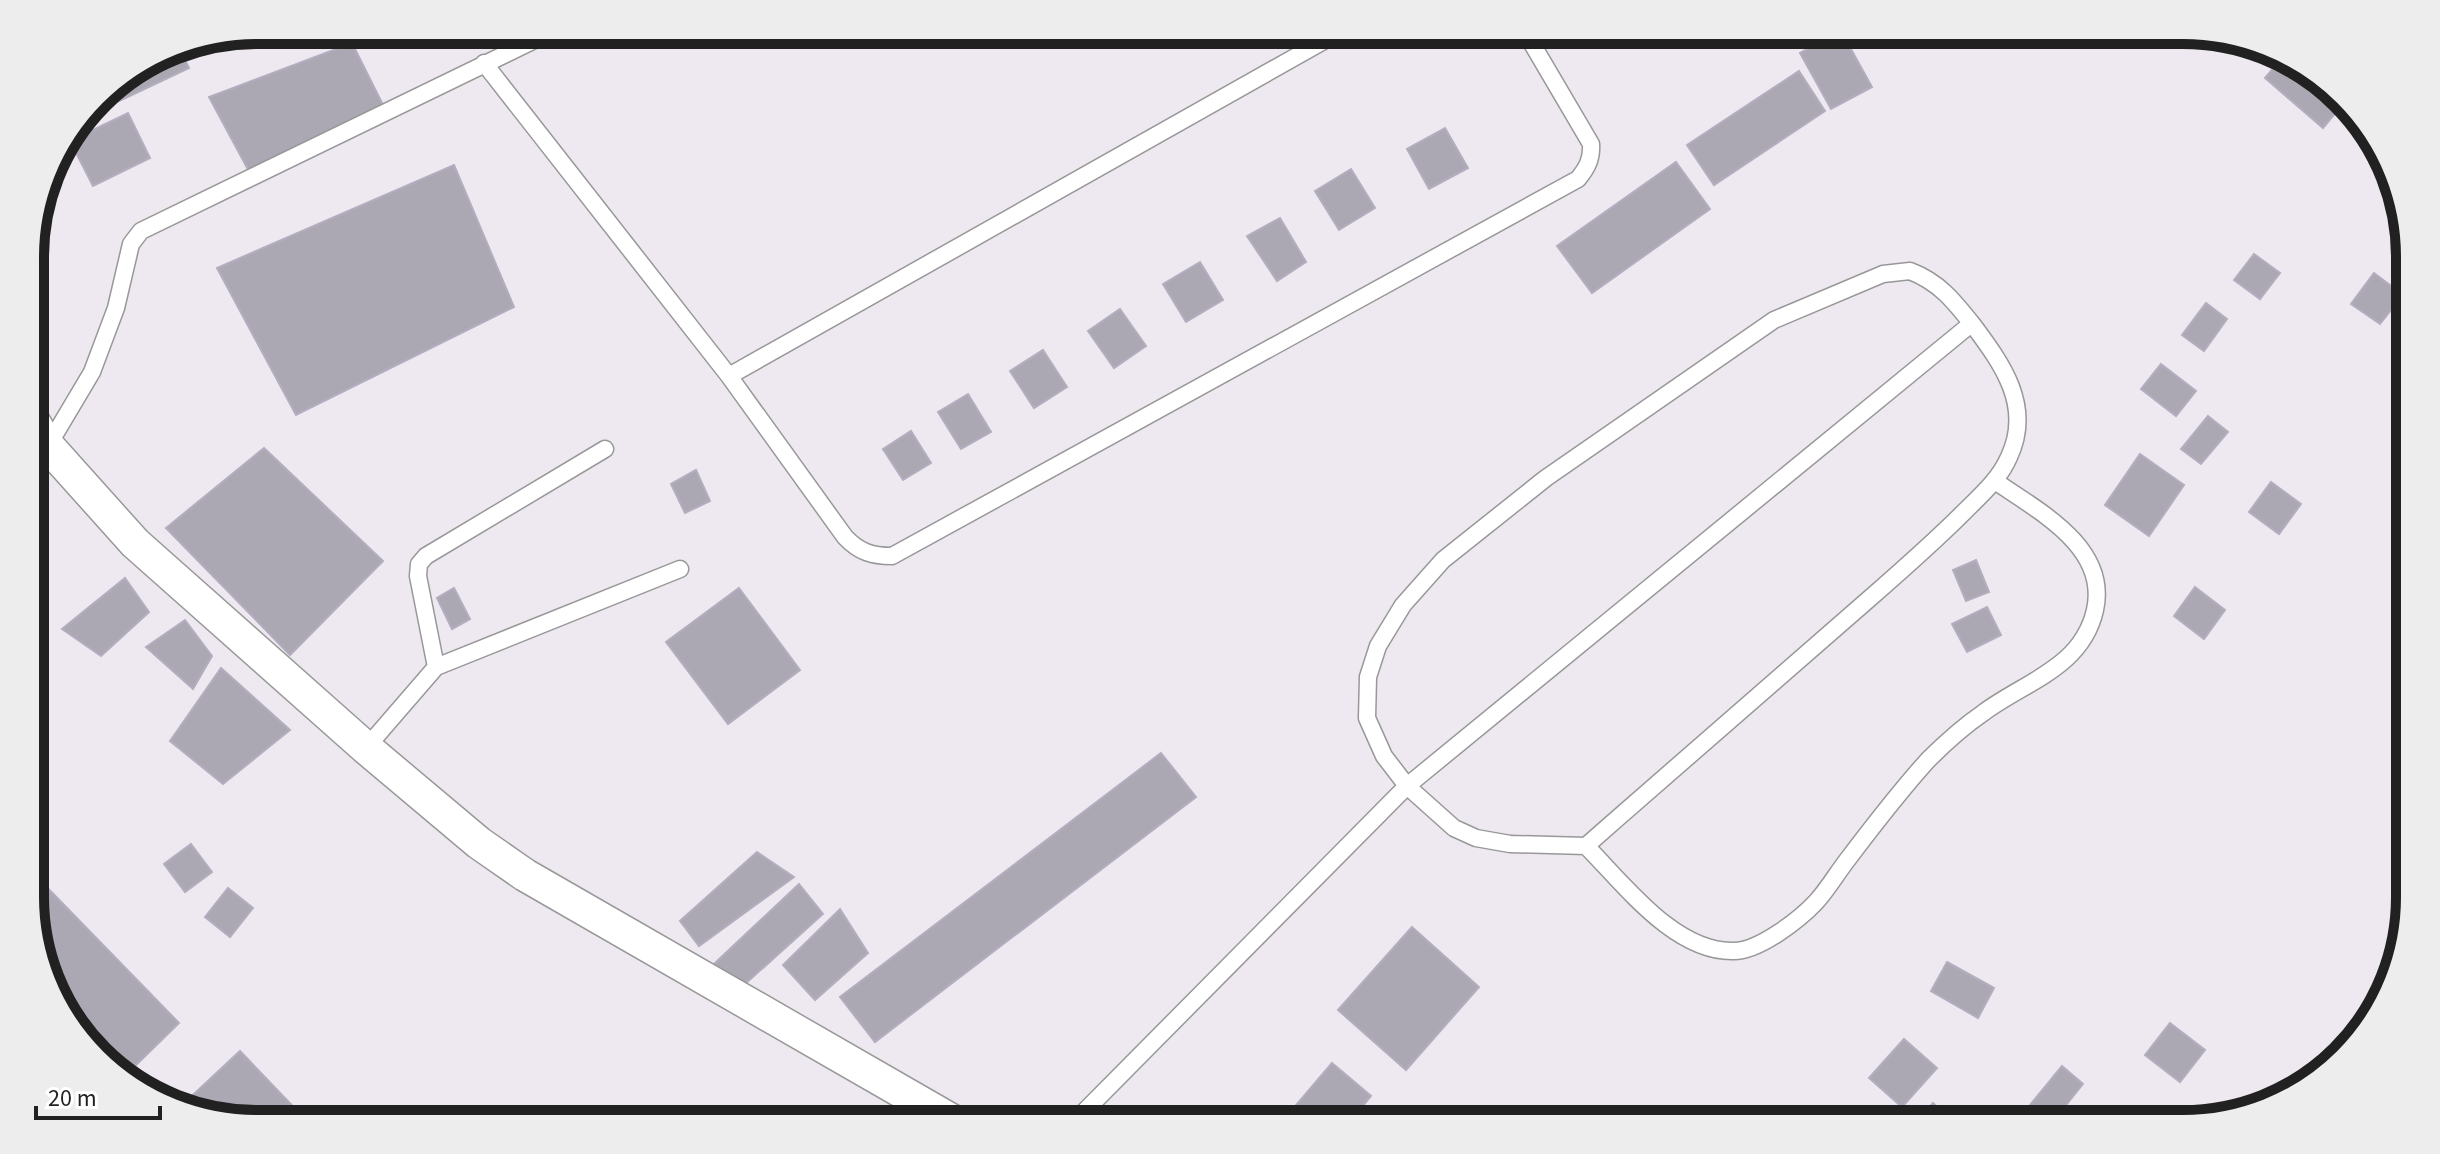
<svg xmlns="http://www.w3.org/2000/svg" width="2440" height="1154" viewBox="0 0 2440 1154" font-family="'Source Sans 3',sans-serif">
	<rect width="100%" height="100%" fill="#eee9f0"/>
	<!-- building -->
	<path fill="#aca8b3" stroke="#b4adc0" stroke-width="2" d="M 1841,31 L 1872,87 L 1831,109 L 1800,53 Z
		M 352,43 L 386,111 L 252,177 L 209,97 Z
		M 178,46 L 189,68 L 92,114 L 90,109 L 107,87 L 171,47 Z
		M 2283,57 L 2343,104 L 2323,128 L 2265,78 Z
		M 1799,71 L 1825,111 L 1714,185 L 1687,145 Z
		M 128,113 L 150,158 L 93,186 L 70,141 Z
		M 1445,128 L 1468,168 L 1429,189 L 1407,149 Z
		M 1676,162 L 1710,209 L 1592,293 L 1557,246 Z
		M 454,165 L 514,307 L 296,415 L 217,268 Z
		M 1351,169 L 1375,208 L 1339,230 L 1315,191 Z
		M 1280,218 L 1306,262 L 1277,281 L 1247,236 Z
		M 2254,254 L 2280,273 L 2260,299 L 2234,280 Z
		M 1200,262 L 1223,300 L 1186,322 L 1163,284 Z
		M 2374,273 L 2403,295 L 2380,324 L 2351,304 Z
		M 2206,303 L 2227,319 L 2204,351 L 2182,335 Z
		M 1120,309 L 1146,346 L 1114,368 L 1088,331 Z
		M 1043,350 L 1067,387 L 1034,408 L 1010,371 Z
		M 2161,364 L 2196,391 L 2176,416 L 2141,389 Z
		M 968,394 L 991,432 L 961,449 L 938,412 Z
		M 2208,416 L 2228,432 L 2201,464 L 2181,449 Z
		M 911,431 L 931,463 L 903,480 L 883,449 Z
		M 264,448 L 383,561 L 290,655 L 166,528 Z
		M 2140,454 L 2184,485 L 2149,536 L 2105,505 Z
		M 696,470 L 710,501 L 685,513 L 671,484 Z
		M 2271,482 L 2301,504 L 2279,534 L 2249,512 Z
		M 1976,560 L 1989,592 L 1966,601 L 1953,570 Z
		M 125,578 L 149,612 L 101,656 L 62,629 Z
		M 2195,587 L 2225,610 L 2204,639 L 2174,616 Z
		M 454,588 L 470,619 L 452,629 L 437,598 Z
		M 739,588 L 800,670 L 728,724 L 666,642 Z
		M 1987,607 L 2001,635 L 1967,652 L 1952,624 Z
		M 185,620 L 212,656 L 193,689 L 146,647 Z
		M 221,668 L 290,730 L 223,784 L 170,741 Z
		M 1161,753 L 1196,797 L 875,1042 L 840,997 Z
		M 191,844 L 212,872 L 185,892 L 164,864 Z
		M 757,852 L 794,877 L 699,946 L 680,921 Z
		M 33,873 L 179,1023 L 127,1074 L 77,1035 L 32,927 Z
		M 799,884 L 823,914 L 744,985 L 714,964 Z
		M 228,888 L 253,908 L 230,937 L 205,917 Z
		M 840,909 L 868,953 L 815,1000 L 783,965 Z
		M 1412,927 L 1479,987 L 1406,1070 L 1338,1010 Z
		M 1947,962 L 1994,988 L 1978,1018 L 1931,991 Z
		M 2170,1023 L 2205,1050 L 2180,1082 L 2145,1055 Z
		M 1904,1039 L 1937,1068 L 1902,1107 L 1869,1078 Z
		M 240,1051 L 307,1121 L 304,1124 L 257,1124 L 179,1108 Z
		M 1332,1063 L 1371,1096 L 1348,1124 L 1280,1124 Z
		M 2062,1066 L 2083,1084 L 2051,1124 L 2030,1124 L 2021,1116 Z
		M 1933,1103 L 1952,1121 L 1950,1124 L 1914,1124 Z"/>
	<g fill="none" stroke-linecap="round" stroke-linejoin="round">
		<!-- service casing -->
		<g stroke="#989898" stroke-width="19">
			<path id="service" d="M 484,63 L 729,376 L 845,537 C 859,552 872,556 892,556 L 1578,179 C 1587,168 1592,159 1591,144 L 1524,30
				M 1910,271 C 1939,282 1954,301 1973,325 C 2002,364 2033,406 2009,457 C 1999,480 1980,496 1963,513 C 1933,543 1901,571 1869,599 C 1775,681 1680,763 1586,846 L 1510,844 L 1476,838 L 1454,828 L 1407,786 L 1384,756 L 1367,718 L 1368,677 L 1378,646 L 1403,605 L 1443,560 L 1546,478 L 1774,320 L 1883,274 Z
				M 729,376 L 1343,30
				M 48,446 L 92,372 L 116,308 L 131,244 L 141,231 L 555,30
				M 436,667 L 680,569
				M 366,748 L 436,667 L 418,576 L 419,564 L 426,556 L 605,449
				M 1586,846 C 1624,884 1675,953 1734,951 C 1759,951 1799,920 1816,902 C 1828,889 1837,873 1848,859 C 1873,826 1900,791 1928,760 C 1944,744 1964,726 1983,713 C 2024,682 2082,668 2095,610 C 2109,547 2038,511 1995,481
				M 1072,1124 L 1407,786 L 1971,324"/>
		</g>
		<!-- minor casing -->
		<g stroke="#989898" stroke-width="35">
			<path id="minor" d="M 31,417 L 48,446 L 135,543 L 366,748 L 479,843 L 525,875 L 958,1124"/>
		</g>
		<!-- service -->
		<use href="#service" stroke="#fff" stroke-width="16"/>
		<!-- minor -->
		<use href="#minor" stroke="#fff" stroke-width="32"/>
	</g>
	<!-- crop -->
	<path d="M0 0H2440V1154H0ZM257 44H2183A213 213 0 0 1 2396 257V897A213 213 0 0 1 2183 1110H257A213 213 0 0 1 44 897V257A213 213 0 0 1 257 44Z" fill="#ededed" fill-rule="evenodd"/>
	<path fill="none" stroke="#212121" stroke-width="10" d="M257 44H2183A213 213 0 0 1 2396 257V897A213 213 0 0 1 2183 1110H257A213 213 0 0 1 44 897V257A213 213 0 0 1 257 44Z"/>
	<!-- scale -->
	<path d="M36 1106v12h124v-12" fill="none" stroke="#212121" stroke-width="4"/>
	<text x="48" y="1106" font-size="24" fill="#212121" stroke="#ffffff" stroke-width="6" paint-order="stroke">20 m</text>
</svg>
